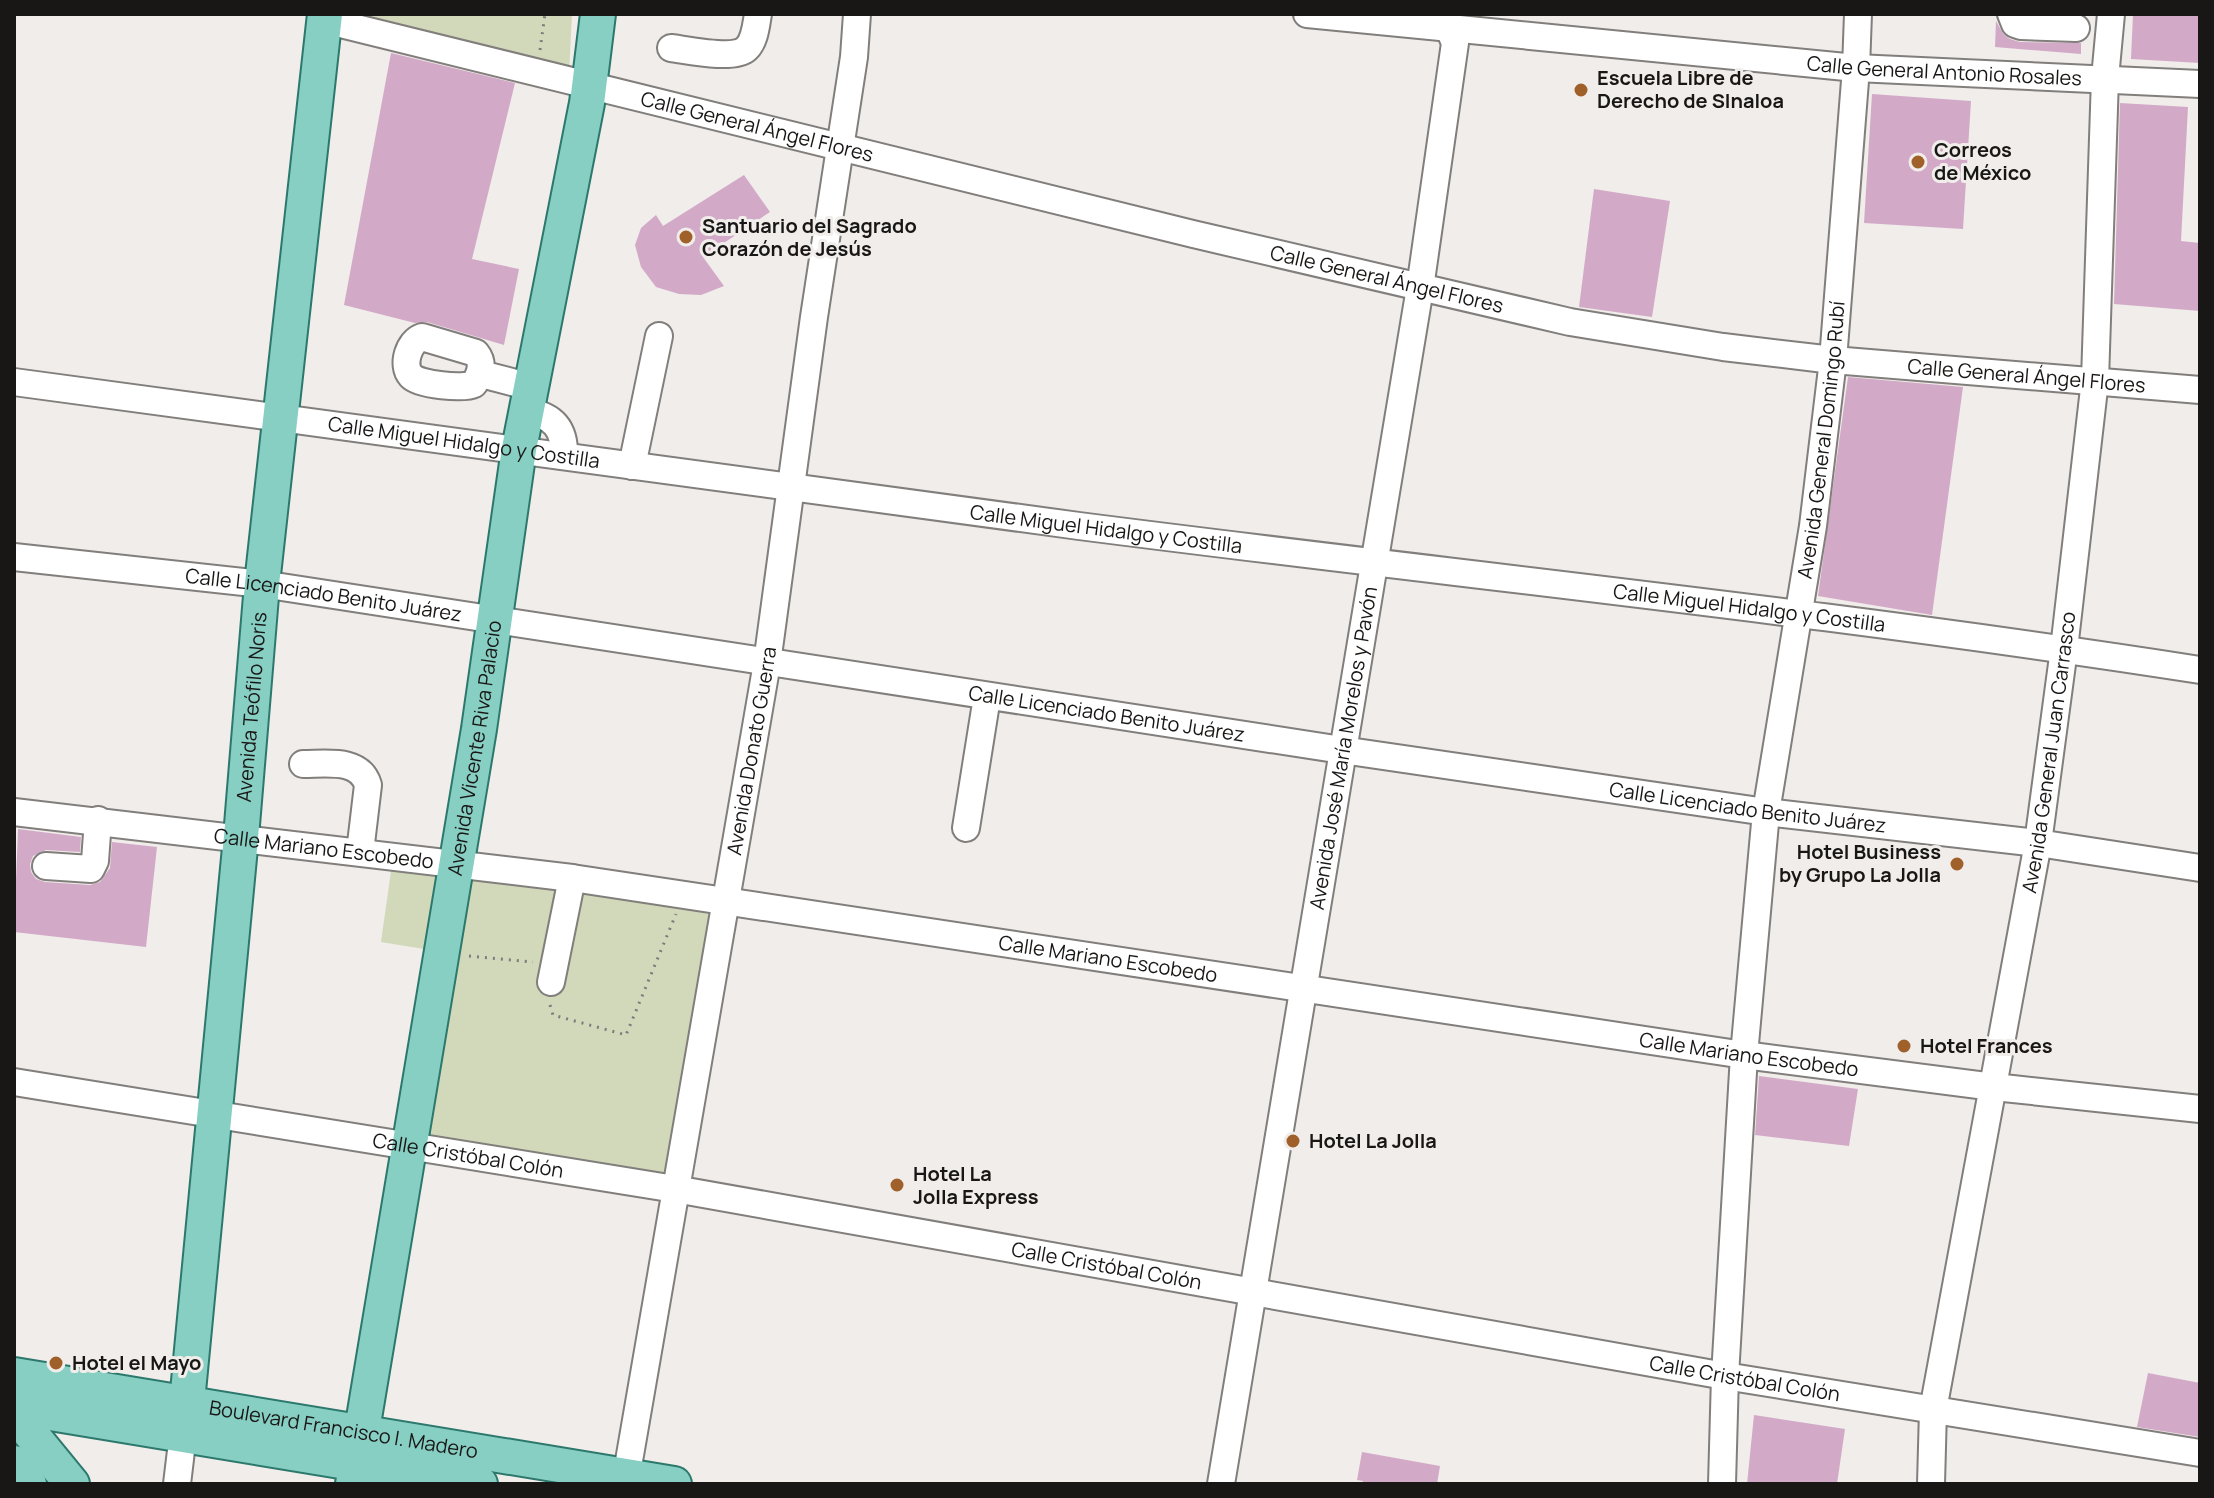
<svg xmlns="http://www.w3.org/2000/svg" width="2214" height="1498" viewBox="0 0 2214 1498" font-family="Manrope,sans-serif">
	<rect width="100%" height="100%" fill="#f0edea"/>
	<!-- green -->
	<path fill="#d2d9bb" d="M 332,14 L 572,14 L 569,74 Z
		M 392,864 L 439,870 L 436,951 L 381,942 Z
		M 460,873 L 715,909 L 667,1176 L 426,1135 Z"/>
	<!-- building -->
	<path fill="#d3a9c8" d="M 2133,14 L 2200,14 L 2200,63 L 2131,59 Z
		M 1996,21 L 2004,35 L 2010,39 L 2020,42 L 2081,43 L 2081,54 L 1995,47 Z
		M 391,53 L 515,83 L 472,259 L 519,269 L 504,345 L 427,322 L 415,323 L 344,305 Z
		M 1872,94 L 1971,101 L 1963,229 L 1864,223 Z
		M 2120,103 L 2188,107 L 2181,241 L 2200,243 L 2200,311 L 2114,304 Z
		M 744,175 L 770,212 L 703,257 L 724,286 L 701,295 L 679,294 L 656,287 L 641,267 L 635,245 L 641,228 L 656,215 L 663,226 Z
		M 1594,189 L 1670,201 L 1652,317 L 1579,307 Z
		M 1848,377 L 1963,387 L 1932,615 L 1818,596 Z
		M 18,829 L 81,837 L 80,852 L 46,850 L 33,856 L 30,864 L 31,872 L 36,879 L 45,882 L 90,885 L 100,882 L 110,868 L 112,842 L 157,847 L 146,947 L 14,932 Z
		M 1759,1076 L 1858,1089 L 1849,1146 L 1755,1135 Z
		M 2148,1373 L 2200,1383 L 2200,1437 L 2137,1427 Z
		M 1754,1415 L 1845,1429 L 1837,1484 L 1747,1484 Z
		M 1362,1452 L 1440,1466 L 1437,1484 L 1362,1484 L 1363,1481 L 1357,1480 Z"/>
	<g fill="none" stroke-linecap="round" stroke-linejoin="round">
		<!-- minor casing -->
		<g stroke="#817e7b" stroke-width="30">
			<g id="minor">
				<path id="s1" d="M 1307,14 L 1856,68 L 2200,84"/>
				<path d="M 2011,14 L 2015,24 L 2021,26 L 2076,28"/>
				<path id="s2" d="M 324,20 L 1193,234 L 1570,322 L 1723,347 L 1833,360 L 2200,390"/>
				<path d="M 671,48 C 687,50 733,60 746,49 C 755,41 756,25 758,14"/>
				<path d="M 422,337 L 476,353 C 484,363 481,373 474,384 C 464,389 419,385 411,376 C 401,365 409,341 422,337 Z"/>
				<path d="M 481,374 L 531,387"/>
				<path id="s3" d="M 14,382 C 370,427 724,481 1079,526 C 1453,574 1828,612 2200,670"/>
				<path d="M 527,411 C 553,416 565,428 564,456"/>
				<path d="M 632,466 L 659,336"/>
				<path id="s4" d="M 14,557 L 262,584 L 1342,750 L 1766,812 L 2038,843 L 2200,868"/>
				<path d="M 303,764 C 327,764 360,758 368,785 L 360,852"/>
				<path id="s5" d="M 14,812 L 572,878 L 1744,1055 L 1994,1087 L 2200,1109"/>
				<path d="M 966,828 L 987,697"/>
				<path d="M 46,866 L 91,869 L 95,861 L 98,820"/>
				<path d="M 551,982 L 572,878"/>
				<path id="s6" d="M 14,1082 L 675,1189 L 1725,1376 L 2200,1453"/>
				<path d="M 177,1484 L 183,1434"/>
				<path id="s7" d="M 625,1484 L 767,663 L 814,317 L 854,57 L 857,14"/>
				<path id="s8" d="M 1221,1484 L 1420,288 L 1455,43 L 1448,26 L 1447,14"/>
				<path id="s9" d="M 1722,1484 L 1725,1376 L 1744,1055 L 1766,812 L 1813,526 L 1833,360 L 1856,68 L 1858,14"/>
				<path id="s10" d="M 1931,1484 L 1933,1410 L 2038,843 L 2064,649 L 2095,380 L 2105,78 L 2111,14"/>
			</g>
		</g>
		<!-- major casing -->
		<g stroke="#2c786c" stroke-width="38">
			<g id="major">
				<path id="s11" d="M 14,1375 L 674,1484"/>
				<path id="s12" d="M 187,1402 L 241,837 L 262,584 L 325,14"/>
				<path d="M 14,1407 L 480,1484"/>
				<path d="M 14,1413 L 72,1484"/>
				<path d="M 14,1463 L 29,1484"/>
				<path id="s13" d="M 353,1484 L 479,729 L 519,449 L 587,103 L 598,14"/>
			</g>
		</g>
		<!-- path -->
		<path stroke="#7e7c7a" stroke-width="3" stroke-dasharray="2 6" stroke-linecap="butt" d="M 540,50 L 545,14
			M 469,956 L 533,962
			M 550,1005 L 553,1015 L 626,1035 L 676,914"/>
		<!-- minor -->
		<use href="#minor" stroke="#fff" stroke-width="26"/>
		<!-- major -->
		<use href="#major" stroke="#87cec3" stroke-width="34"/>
	</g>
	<!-- markers -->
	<g fill="#a0602a" stroke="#f0edea" stroke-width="3">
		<circle cx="1581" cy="90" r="8"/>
		<circle cx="1918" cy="162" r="8"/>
		<circle cx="686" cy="237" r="8"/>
		<circle cx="1957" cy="864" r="8"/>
		<circle cx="1904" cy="1046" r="8"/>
		<circle cx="1293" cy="1141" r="8"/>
		<circle cx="897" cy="1185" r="8"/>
		<circle cx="56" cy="1363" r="8"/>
	</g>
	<g text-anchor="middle" stroke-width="6" stroke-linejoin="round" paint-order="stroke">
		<!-- street labels -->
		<g font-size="20" fill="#191716" stroke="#f0edea">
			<text dy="7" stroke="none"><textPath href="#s1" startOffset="640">Calle General Antonio Rosales</textPath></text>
			<text dy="7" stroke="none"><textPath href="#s2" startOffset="446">Calle General Ángel Flores</textPath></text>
			<text dy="7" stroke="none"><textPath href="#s2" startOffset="1094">Calle General Ángel Flores</textPath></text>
			<text dy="7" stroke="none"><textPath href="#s2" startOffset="1742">Calle General Ángel Flores</textPath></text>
			<text dy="7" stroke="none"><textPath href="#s9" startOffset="1050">Avenida General Domingo Rubí</textPath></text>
			<text dy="7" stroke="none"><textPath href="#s3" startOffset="454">Calle Miguel Hidalgo y Costilla</textPath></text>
			<text dy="7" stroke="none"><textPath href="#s3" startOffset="1102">Calle Miguel Hidalgo y Costilla</textPath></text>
			<text dy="7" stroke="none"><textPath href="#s4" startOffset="312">Calle Licenciado Benito Juárez</textPath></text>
			<text dy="7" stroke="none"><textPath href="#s3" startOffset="1750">Calle Miguel Hidalgo y Costilla</textPath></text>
			<text dy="7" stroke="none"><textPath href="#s12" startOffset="698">Avenida Teófilo Noris</textPath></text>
			<text dy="7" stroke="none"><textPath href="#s4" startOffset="1104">Calle Licenciado Benito Juárez</textPath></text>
			<text dy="7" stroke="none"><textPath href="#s13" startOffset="746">Avenida Vicente Riva Palacio</textPath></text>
			<text dy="7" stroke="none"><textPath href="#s8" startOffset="746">Avenida José María Morelos y Pavón</textPath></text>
			<text dy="7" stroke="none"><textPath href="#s7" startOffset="744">Avenida Donato Guerra</textPath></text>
			<text dy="7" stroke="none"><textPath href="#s10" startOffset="742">Avenida General Juan Carrasco</textPath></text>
			<text dy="7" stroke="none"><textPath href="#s4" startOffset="1752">Calle Licenciado Benito Juárez</textPath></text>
			<text dy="7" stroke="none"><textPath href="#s5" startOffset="312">Calle Mariano Escobedo</textPath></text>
			<text dy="7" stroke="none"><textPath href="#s5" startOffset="1104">Calle Mariano Escobedo</textPath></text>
			<text dy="7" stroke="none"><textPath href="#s5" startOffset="1752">Calle Mariano Escobedo</textPath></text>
			<text dy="7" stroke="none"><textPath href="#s6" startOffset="460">Calle Cristóbal Colón</textPath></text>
			<text dy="7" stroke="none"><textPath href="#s6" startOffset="1108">Calle Cristóbal Colón</textPath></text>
			<text dy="7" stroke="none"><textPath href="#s6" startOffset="1756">Calle Cristóbal Colón</textPath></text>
			<text dy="7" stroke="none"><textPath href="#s11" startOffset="334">Boulevard Francisco I. Madero</textPath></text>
		</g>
		<!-- poi labels -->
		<g font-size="20" font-weight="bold" fill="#191716" stroke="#f0edea" text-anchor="start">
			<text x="1597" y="85">Escuela Libre de<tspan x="1597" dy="23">Derecho de SInaloa</tspan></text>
			<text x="1934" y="157">Correos<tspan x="1934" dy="23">de México</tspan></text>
			<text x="702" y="233">Santuario del Sagrado<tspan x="702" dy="23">Corazón de Jesús</tspan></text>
			<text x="1941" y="859" text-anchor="end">Hotel Business<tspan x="1941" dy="23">by Grupo La Jolla</tspan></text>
			<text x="1920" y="1053">Hotel Frances</text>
			<text x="1309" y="1148">Hotel La Jolla</text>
			<text x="913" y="1181">Hotel La<tspan x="913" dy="23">Jolla Express</tspan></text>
			<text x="72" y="1370">Hotel el Mayo</text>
		</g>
	</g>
	<!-- border -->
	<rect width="2214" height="1498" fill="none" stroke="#191716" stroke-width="32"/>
</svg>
